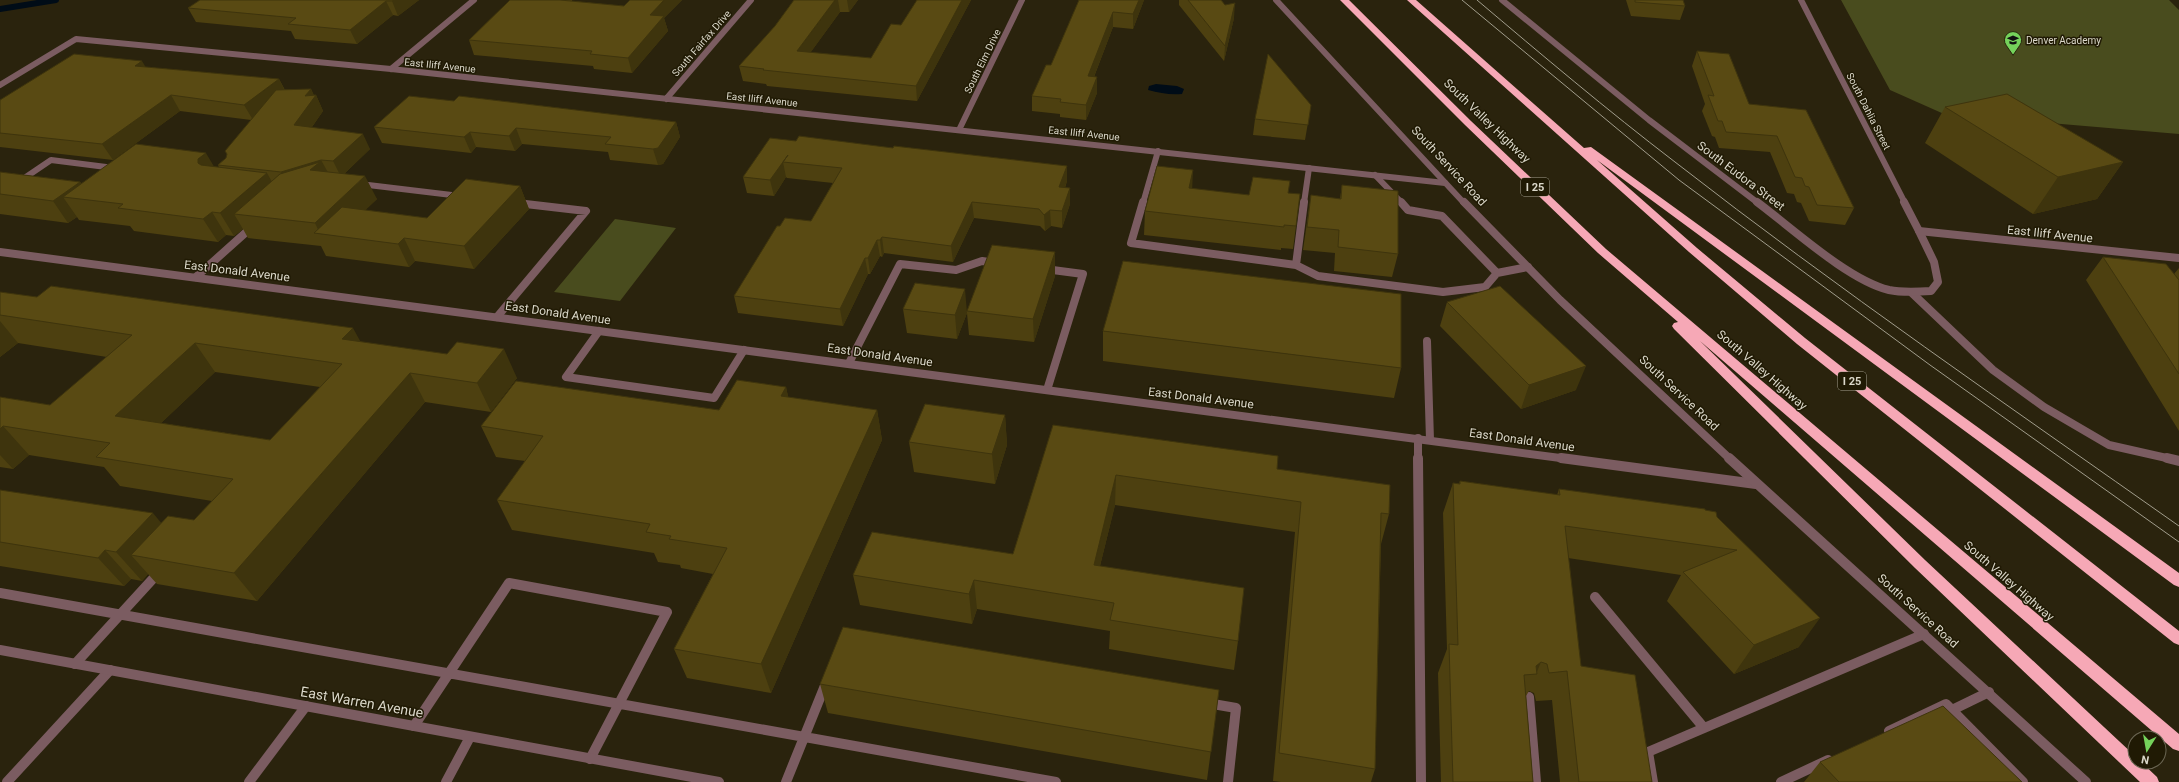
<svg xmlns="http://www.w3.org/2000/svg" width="2179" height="782" viewBox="0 0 2179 782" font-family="Roboto,sans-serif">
	<rect width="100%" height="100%" fill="#2a230d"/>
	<!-- green -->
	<path fill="#494c1e" d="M 1841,0 L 2169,0 L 2179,10 L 2179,134 L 1944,114 L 1890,90 Z
		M 615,219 L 676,228 L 620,301 L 554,292 Z"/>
	<!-- water -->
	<path fill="#000c17" d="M 1156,84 L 1177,86 L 1184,89 L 1182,94 C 1169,95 1160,93 1148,90 L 1149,86 Z"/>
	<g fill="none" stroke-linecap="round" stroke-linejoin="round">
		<!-- stream -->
		<path stroke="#000c17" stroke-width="6" d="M 0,9 L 56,0"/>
		<!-- service-far2 -->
		<path stroke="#7b5c61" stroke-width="6" d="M 1375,175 L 1402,203
			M 20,181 L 51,160 L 114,168
			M 360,184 L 460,196
			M 517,203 L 519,203
			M 1143,203 L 1158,151
			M 1304,203 L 1309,168"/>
		<!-- service-far1 -->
		<path stroke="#7b5c61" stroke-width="8" d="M 1143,202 L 1131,243 L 1296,265 L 1304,202
			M 1296,265 L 1318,276 L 1443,292 L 1485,287 L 1497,273 L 1442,216 L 1408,210 L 1401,202
			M 1045,269 L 1083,274 L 1047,390
			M 1497,273 L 1528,267
			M 196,277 L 253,226
			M 1912,293 L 1993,370 L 2044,407 L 2109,445 L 2171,459
			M 497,317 L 586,211 L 517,203
			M 599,331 L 566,377 L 714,398 L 744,350
			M 1427,341 L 1430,440
			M 849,363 L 900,264 L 956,270 L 982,261 L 996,263
			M 1418,438 L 1418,459"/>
		<!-- service -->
		<path stroke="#7b5c61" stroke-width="10" d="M 1418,458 L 1421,782
			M 2167,458 L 2179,461
			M 0,593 L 1056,782
			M 1595,597 L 1704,728
			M 75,664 L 160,571
			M 1529,697 L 1536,782
			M 1207,703 L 1236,708 L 1228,782
			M 1952,710 L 1989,692
			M 414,726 L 509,583 L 667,612 L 590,759
			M 1889,731 L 1946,704 L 2023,782
			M 7,782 L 110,670
			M 249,782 L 306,706
			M 446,782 L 470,737
			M 786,782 L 826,683
			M 1653,782 L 1648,752 L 1924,634
			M 1781,782 L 1828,760"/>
		<!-- minor-far2 -->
		<path stroke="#7b5c61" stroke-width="6" d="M 1502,0 L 1649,120 L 1758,203
			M 391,69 L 474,0
			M 0,85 L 76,39 L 391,69 L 1445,183
			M 666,99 L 751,0
			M 959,130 L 1022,0"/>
		<!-- minor-far1 -->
		<path stroke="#7b5c61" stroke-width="8" d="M 1757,202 C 1792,228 1848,280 1889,290 C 1903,293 1917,292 1931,291 L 1938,282 L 1934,262 L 1919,231
			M 0,252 L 1568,459"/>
		<!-- minor -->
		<path stroke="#7b5c61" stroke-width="10" d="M 1561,458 L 1756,484
			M 0,650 L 719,782"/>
		<!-- tertiary-far2 -->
		<path stroke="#7b5c61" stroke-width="6" d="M 1276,0 L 1464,203
			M 1801,0 L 1905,203"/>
		<!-- tertiary-far1 -->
		<path stroke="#7b5c61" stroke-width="8" d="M 1464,202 L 1560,300 L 1730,459
			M 1904,202 L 1919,231 L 2179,258"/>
		<!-- tertiary -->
		<path stroke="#7b5c61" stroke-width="10" d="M 1729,458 L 2086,782"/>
		<!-- motorway -->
		<path fill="#f6a8b6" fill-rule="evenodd" d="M 1340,0 L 1349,0 L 1471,121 L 1606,249 L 2179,734 L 2179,751 L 2173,749 L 1700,341 L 1925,560 L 2135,756 L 2135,762 L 2141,762 L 2157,777 L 2159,782 L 2140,782 L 1915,568 L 1674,329 L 1672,326 L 1674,323 L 1678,322 L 1598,253 L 1465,125 Z
			M 1407,0 L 1416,0 L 1584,148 L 1591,147 L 2179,573 L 2179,587 L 2174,585 L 1597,160 L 1697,248 L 1805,338 L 2179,631 L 2179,645 L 2174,643 L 1797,344 L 1689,252 Z"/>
		<!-- tram -->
		<path stroke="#a19d8c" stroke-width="1" d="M 1462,0 L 1679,180 L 1930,365 L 2179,542
			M 1477,0 C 1542,55 1607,110 1675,162 C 1838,289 2010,407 2179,526"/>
	</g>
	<!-- wall -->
	<path fill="#4d4010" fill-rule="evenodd" d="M 200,0 L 419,0 L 398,16 L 393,15 L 357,44 L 295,39 L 291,31 L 196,22 L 188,8 Z
		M 510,0 L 572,0 L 572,1 L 624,6 L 630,0 L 682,0 L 664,18 L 668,31 L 632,73 L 594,69 L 593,66 L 474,55 L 469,40 Z
		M 794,0 L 858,0 L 849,12 L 840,12 L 810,53 L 871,58 L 901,25 L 917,0 L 971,0 L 917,101 L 767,86 L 766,84 L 743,81 L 739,66 L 775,26 Z
		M 1079,0 L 1144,0 L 1133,29 L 1113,27 L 1094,77 L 1097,93 L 1086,120 L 1060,117 L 1060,114 L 1032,111 L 1032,96 L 1051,65 Z
		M 1179,0 L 1221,0 L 1225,5 L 1234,18 L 1224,61 L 1179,5 Z
		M 1626,0 L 1683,0 L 1685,6 L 1680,20 L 1631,16 Z
		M 1697,51 L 1749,104 L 1854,208 L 1845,225 L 1809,221 L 1801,203 L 1797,202 L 1794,194 L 1787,193 L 1770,152 L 1719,148 L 1715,137 L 1712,136 L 1702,111 L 1705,104 L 1692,66 Z
		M 146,67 L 279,79 L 285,90 L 311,89 L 314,96 L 316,95 L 323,111 L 312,127 L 370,149 L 344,174 L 377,199 L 365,210 L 427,218 L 520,186 L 529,209 L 474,269 L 415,261 L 409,267 L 326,256 L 321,246 L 248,238 L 243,229 L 234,236 L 226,235 L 218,242 L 134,231 L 130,226 L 79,220 L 77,217 L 68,223 L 0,214 L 0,172 L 80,182 L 81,183 L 214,167 L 219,168 L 218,165 L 226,158 L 251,120 L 180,111 L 113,160 L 0,147 L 0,100 Z
		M 454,101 L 676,122 L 680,137 L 663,164 L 658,165 L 610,160 L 608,152 L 522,144 L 515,151 L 476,147 L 471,153 L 382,143 L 374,127 Z
		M 1311,105 L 1305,140 L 1253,135 L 1255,119 Z
		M 1945,107 L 2123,162 L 2097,199 L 2033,214 L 1925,143 Z
		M 796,141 L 893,148 L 1067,166 L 1067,181 L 1065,188 L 1070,204 L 1062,228 L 1051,226 L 1045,231 L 1040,226 L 974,218 L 953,262 L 884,253 L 882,257 L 880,256 L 870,274 L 868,274 L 843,326 L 738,313 L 734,296 L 780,226 L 811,221 L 833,183 L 787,178 L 786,177 L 774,196 L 747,193 L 743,177 Z
		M 1342,185 L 1398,254 L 1392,277 L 1334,271 L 1335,253 L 1303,250 L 1311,195 L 1340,199 Z
		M 1192,189 L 1249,195 L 1288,193 L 1296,226 L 1293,249 L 1281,248 L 1281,250 L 1144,235 L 1145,211 Z
		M 1055,252 L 1055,276 L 1034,342 L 969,335 L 967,313 L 957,339 L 907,333 L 903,309 L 967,311 Z
		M 2103,257 L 2174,274 L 2179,268 L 2179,431 L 2086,280 Z
		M 0,292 L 361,342 L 517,378 L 491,412 L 425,402 L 257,601 L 157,584 L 148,574 L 142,581 L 131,579 L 124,586 L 0,566 L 0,490 L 161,523 L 194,520 L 212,501 L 120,486 L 104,467 L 29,455 L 13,469 L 0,467 L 0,397 L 50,405 L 107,357 L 18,343 L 0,357 ZM 215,372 L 320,387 L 270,440 L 161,423 Z
		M 1447,302 L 1576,390 L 1521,409 L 1440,326 Z
		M 1103,331 L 1401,368 L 1394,398 L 1103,361 Z
		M 786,387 L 788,397 L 877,410 L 882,440 L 771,693 L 687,678 L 674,649 L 713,574 L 681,568 L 680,565 L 658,562 L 654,553 L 512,530 L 497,500 L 525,461 L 496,457 L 481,426 L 719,410 Z
		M 1005,415 L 1007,445 L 995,484 L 914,472 L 909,442 Z
		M 1053,425 L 1389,514 L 1381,544 L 1375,769 L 1371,782 L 1281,782 L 1273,781 L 1295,532 L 1115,505 L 1100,566 L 1238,641 L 1234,670 L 1109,649 L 1110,631 L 977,609 L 972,624 L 860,605 L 853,575 L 1013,554 Z
		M 1460,481 L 1557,495 L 1559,489 L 1705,510 L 1717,517 L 1799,647 L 1734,674 L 1667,601 L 1681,575 L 1568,558 L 1581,666 L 1652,782 L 1560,782 L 1552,700 L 1536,701 L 1534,693 L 1529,691 L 1526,696 L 1533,782 L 1441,782 L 1438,673 L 1447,649 L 1443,513 L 1453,483 L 1459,484 Z
		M 820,684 L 1219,690 L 1207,780 L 828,713 Z
		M 1820,762 L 2022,782 L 1804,782 Z"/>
	<!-- shaded-wall -->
	<path fill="#3e340d" d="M 394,0 L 419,0 L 398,16 L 392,1 Z
		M 664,0 L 682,0 L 664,18 L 668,31 L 632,73 L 628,58 L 650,15 Z
		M 835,0 L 838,0 L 840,12 L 800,67 L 797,51 Z
		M 847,0 L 858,0 L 849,12 Z
		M 962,0 L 971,0 L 917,101 L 916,86 Z
		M 1139,0 L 1144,0 L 1133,29 L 1133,14 Z
		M 386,1 L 393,15 L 357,44 L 350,30 Z
		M 1235,3 L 1234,18 L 1224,61 L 1225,46 Z
		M 1113,12 L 1113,27 L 1088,92 L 1088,76 Z
		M 142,61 L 151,76 L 135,66 Z
		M 1097,77 L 1097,93 L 1086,120 L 1086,105 Z
		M 279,79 L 287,95 L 253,120 L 244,105 Z
		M 311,89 L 315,97 L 316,95 L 323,111 L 302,141 L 294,125 L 305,96 Z
		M 171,95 L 180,111 L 113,160 L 102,144 Z
		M 676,122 L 680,137 L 663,164 L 658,165 L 653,149 Z
		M 516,128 L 522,144 L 515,151 L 509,136 Z
		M 470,132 L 476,147 L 471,153 L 464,137 Z
		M 363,134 L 370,149 L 341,177 L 333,161 Z
		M 206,153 L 219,175 L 212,182 L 198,163 L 198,159 Z
		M 788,155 L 783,162 L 786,177 L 774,196 L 770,180 Z
		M 321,160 L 330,176 L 290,188 L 281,172 Z
		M 2123,162 L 2097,199 L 2033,214 L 2058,177 Z
		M 1067,166 L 1067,181 L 1059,203 L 1059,187 Z
		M 1193,170 L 1192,193 L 1189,188 Z
		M 267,173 L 280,196 L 234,214 L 243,229 L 234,236 L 220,213 Z
		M 365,176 L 377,199 L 339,236 L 320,234 L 315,223 Z
		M 80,182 L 93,200 L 63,197 L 77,217 L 68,223 L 53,201 Z
		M 520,186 L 529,209 L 474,269 L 464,246 Z
		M 1070,188 L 1070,204 L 1062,228 L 1062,211 Z
		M 972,202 L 974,218 L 953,262 L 951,246 Z
		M 1050,210 L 1051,226 L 1045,231 L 1044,215 Z
		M 212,212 L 226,235 L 218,242 L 203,219 Z
		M 882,237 L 884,253 L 882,257 L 880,240 Z
		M 404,238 L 415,261 L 409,267 L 398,244 Z
		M 877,240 L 880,256 L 870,274 L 868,258 Z
		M 1055,252 L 1055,276 L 1034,342 L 1033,319 Z
		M 865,258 L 868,274 L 843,326 L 840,309 Z
		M 965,289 L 967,313 L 957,339 L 955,315 Z
		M 0,321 L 18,343 L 0,357 Z
		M 353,328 L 369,357 L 342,339 Z
		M 195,343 L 215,372 L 138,445 L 115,416 Z
		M 504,349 L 517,378 L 491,412 L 477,383 Z
		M 1586,366 L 1576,390 L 1521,409 L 1529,385 Z
		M 410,373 L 425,402 L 257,601 L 234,573 Z
		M 786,387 L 793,417 L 781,396 Z
		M 877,410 L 882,440 L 771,693 L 761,664 Z
		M 1005,415 L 1007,445 L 995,484 L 992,454 Z
		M 3,426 L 29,455 L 13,469 L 0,455 L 0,429 Z
		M 1116,475 L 1115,505 L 1093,594 L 1094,565 Z
		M 153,513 L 177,542 L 131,555 L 148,574 L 142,581 L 116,552 Z
		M 105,550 L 131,579 L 124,586 L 98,558 Z
		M 974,580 L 977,609 L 972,624 L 969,594 Z
		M 1820,618 L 1799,647 L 1734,674 L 1754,645 Z
		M 1541,662 L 1536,674 L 1536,666 Z"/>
	<!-- building -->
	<path fill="#594a13" stroke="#3e340d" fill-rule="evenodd" d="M 200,0 L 394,0 L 392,1 L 386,1 L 350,30 L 288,24 L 296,18 L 188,8 Z
		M 510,0 L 560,0 L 624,6 L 630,0 L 664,0 L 650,15 L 664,16 L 628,58 L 590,54 L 592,51 L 469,40 Z
		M 794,0 L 835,0 L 797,51 L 871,58 L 891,24 L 901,25 L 917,0 L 962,0 L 916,86 L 763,70 L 764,69 L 739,66 L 775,26 Z
		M 1079,0 L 1139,0 L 1133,14 L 1113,12 L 1088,76 L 1097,77 L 1086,105 L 1060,102 L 1061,99 L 1032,96 L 1046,65 L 1051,65 Z
		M 1188,0 L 1221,0 L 1225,5 L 1235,3 L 1225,46 Z
		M 1635,0 L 1683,0 L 1685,6 L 1635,2 Z
		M 1697,51 L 1729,54 L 1749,104 L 1806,110 L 1854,208 L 1817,205 L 1809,187 L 1805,186 L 1802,178 L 1795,177 L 1777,136 L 1726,132 L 1722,121 L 1718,121 L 1708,95 L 1714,96 Z
		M 74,54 L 142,61 L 135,66 L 279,79 L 244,105 L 171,95 L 102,144 L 0,133 L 0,100 Z
		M 1268,54 L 1311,105 L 1308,125 L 1255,119 Z
		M 311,89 L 305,96 L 316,95 L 294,125 L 363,134 L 333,161 L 321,160 L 281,172 L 218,165 L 226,158 L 227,154 L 225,151 L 276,90 Z
		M 2007,94 L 2123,162 L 2058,177 L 1945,107 Z
		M 409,96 L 454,101 L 459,96 L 676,122 L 658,148 L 653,149 L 605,144 L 611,137 L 516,128 L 509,136 L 470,132 L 464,137 L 374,127 Z
		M 799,136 L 893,148 L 894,146 L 1067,166 L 1059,187 L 1070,188 L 1062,211 L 1050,210 L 1044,215 L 1039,209 L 972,202 L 951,246 L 882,237 L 880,240 L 877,240 L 868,258 L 865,258 L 840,309 L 734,296 L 777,226 L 780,226 L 785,218 L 811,221 L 842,168 L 783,162 L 788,155 L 770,180 L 743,177 L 770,138 L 796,141 Z
		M 136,144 L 206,153 L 198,159 L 198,163 L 201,165 L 267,173 L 220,213 L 212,212 L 203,219 L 118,208 L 123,204 L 63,197 Z
		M 320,162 L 310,170 L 365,176 L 315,223 L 234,214 L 280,174 Z
		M 1157,166 L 1193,170 L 1189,188 L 1249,195 L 1253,177 L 1290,181 L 1288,193 L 1300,194 L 1296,226 L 1284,225 L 1284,227 L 1145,211 Z
		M 0,172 L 80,182 L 53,201 L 0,194 Z
		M 466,179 L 520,186 L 464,246 L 404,238 L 398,244 L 314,233 L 342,207 L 427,218 Z
		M 1342,185 L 1398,191 L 1398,254 L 1338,247 L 1339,230 L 1307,227 L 1311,195 L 1341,199 Z
		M 992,245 L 1055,252 L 1033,319 L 967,311 Z
		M 2103,257 L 2166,264 L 2179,280 L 2179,374 Z
		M 1123,261 L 1401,294 L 1401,368 L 1103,331 Z
		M 915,283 L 965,289 L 955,315 L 903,309 Z
		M 51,286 L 353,328 L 342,339 L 447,354 L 457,342 L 504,349 L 477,383 L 410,373 L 234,573 L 131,555 L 168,516 L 194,520 L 233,479 L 96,457 L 110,443 L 3,426 L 0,429 L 0,397 L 50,405 L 132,335 L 0,315 L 0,292 L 37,297 ZM 195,343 L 342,364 L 270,440 L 115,416 Z
		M 1500,286 L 1586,366 L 1529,385 L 1447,302 Z
		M 737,380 L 786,387 L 781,396 L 877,410 L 761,664 L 674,649 L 727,548 L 669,539 L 671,536 L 646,532 L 650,524 L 497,500 L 543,436 L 481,426 L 516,381 L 719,410 Z
		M 925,404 L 1005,415 L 992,454 L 909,442 Z
		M 1053,425 L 1278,456 L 1277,469 L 1390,485 L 1389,514 L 1381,513 L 1375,769 L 1279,753 L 1301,502 L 1116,475 L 1094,565 L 1244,588 L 1238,641 L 1110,620 L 1114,603 L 974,580 L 969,594 L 853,575 L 872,532 L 1013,554 Z
		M 1460,481 L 1560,495 L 1559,489 L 1705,509 L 1705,510 L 1716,512 L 1717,517 L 1820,618 L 1754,645 L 1683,572 L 1737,550 L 1565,526 L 1581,666 L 1635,675 L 1652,782 L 1579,782 L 1567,671 L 1549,673 L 1547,664 L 1541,662 L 1536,666 L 1537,674 L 1524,675 L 1533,782 L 1453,782 L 1449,644 L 1458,645 L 1453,483 L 1460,484 Z
		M 0,490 L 153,513 L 116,552 L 105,550 L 98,558 L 0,542 Z
		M 843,627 L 1219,690 L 1211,752 L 820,684 Z
		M 1943,706 L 2022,782 L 1839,782 L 1820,762 Z"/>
	<!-- icons -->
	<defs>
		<g id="school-pin" transform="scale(0.9)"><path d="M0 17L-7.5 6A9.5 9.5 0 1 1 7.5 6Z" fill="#75d25b" stroke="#201a04"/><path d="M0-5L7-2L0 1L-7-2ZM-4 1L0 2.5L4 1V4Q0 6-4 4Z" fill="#111"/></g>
	</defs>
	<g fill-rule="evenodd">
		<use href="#school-pin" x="2013" y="40"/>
	</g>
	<g text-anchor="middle" stroke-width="3" stroke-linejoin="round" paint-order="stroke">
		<!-- far-poi labels -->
		<g font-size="10" fill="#dbd8ca" stroke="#201a04" text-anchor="start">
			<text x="2026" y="44">Denver Academy</text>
		</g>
		<!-- far-street labels -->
		<g font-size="10" fill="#dbd8ca" stroke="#201a04">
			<text transform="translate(701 43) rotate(-49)" y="4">South Fairfax Drive</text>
			<text transform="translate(982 61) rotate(-64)" y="4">South Elm Drive</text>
			<text transform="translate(440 65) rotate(6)" y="4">East Iliff Avenue</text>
			<text transform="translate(762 99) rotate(6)" y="4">East Iliff Avenue</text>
			<text transform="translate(1869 111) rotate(63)" y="4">South Dahlia Street</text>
			<text transform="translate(1084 133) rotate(6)" y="4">East Iliff Avenue</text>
		</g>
		<!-- shield labels -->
		<g fill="#201a04" stroke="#a39f8f" stroke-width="1">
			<rect x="1521" y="178" width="28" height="18" rx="3"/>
			<rect x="1838" y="372" width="28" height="18" rx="3"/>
		</g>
		<g font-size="11" font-weight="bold" fill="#dbd8ca">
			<text x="1535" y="191">I 25</text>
			<text x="1852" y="385">I 25</text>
		</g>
		<!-- street labels -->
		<g font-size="12" fill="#dbd8ca" stroke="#201a04">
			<text transform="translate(1487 121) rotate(44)" y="4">South Valley Highway</text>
			<text transform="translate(1449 166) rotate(47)" y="4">South Service Road</text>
			<text transform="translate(1741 176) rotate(37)" y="4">South Eudora Street</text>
			<text transform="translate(2050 234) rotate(6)" y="4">East Iliff Avenue</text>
			<text transform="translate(237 271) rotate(7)" y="4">East Donald Avenue</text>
			<text transform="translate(558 313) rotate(8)" y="4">East Donald Avenue</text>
			<text transform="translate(880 355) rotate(8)" y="4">East Donald Avenue</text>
			<text transform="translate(1762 370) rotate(41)" y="4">South Valley Highway</text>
			<text transform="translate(1679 393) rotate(43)" y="4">South Service Road</text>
			<text transform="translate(1201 398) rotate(7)" y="4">East Donald Avenue</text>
			<text transform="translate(1522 440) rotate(8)" y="4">East Donald Avenue</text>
			<text transform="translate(2009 581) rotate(41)" y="4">South Valley Highway</text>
			<text transform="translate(1918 611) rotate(42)" y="4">South Service Road</text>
		</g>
		<!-- near-street labels -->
		<g font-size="14" fill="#dbd8ca" stroke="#201a04">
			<text transform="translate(362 702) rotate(10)" y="5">East Warren Avenue</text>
		</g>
	</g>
	<!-- north arrow -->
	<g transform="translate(2147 750) rotate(191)"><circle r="19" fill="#201a04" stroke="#6b6653"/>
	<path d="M0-3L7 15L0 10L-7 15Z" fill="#75d25b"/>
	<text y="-6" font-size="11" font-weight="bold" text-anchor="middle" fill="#dbd8ca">N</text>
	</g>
</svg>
